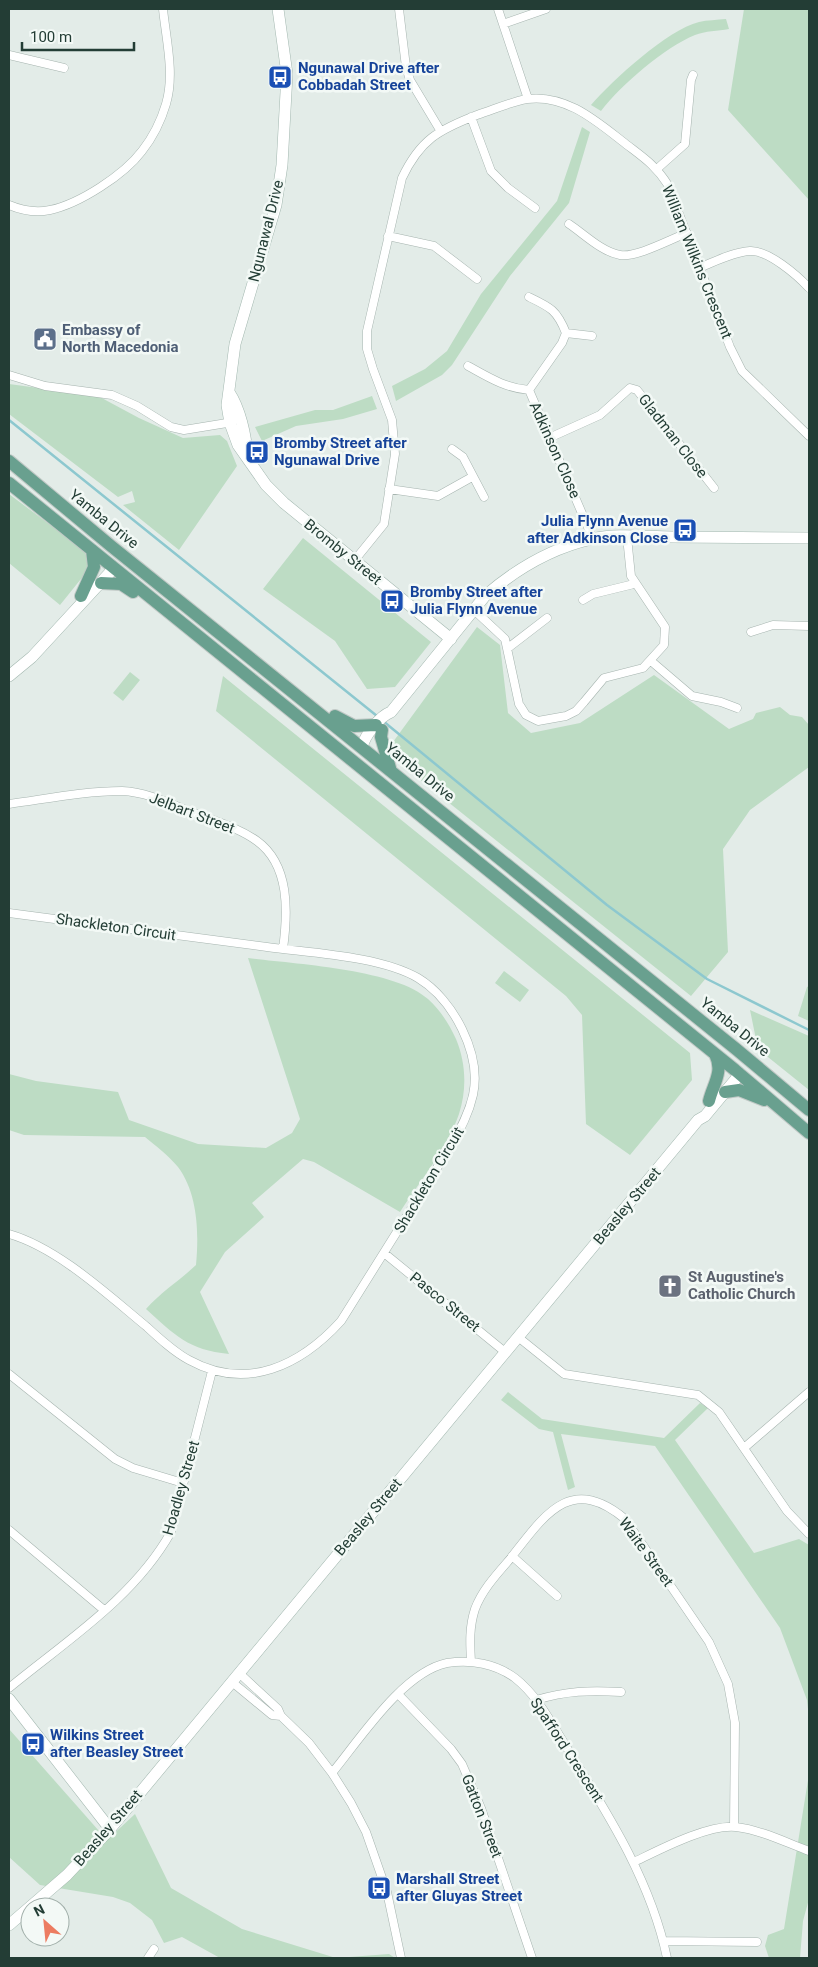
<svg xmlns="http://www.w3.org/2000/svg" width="818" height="1967" viewBox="0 0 818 1967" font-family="Roboto,sans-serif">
	<rect width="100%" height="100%" fill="#e3ece8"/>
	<!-- green -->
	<path fill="#bddcc4" d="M 744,9 L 809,9 L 809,200 L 728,110 Z
		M 726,19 L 729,29 C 718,31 705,31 695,35 C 665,47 621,85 601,111 L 591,105 C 613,80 667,30 699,22 C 707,20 717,20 726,19 Z
		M 582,127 L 590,132 L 569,203 L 510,276 L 452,365 L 442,375 L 396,401 L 392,386 L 425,369 L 447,351 L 481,294 L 557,201 Z
		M 9,384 L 98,396 L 139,418 L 183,438 L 220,435 L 227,441 L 237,466 L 179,550 L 123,505 L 135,502 L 132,491 L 118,497 L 9,414 Z
		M 372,396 L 377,409 L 343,419 L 296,426 L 262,441 L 255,427 L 315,410 L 333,410 Z
		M 9,494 L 85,551 L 89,569 L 60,605 L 9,563 Z
		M 303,538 L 431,642 L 395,687 L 367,689 L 335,641 L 263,589 Z
		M 477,627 L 500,645 L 508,713 L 531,733 L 580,723 L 654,675 L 729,729 L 753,719 L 756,713 L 780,707 L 790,715 L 802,717 L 809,725 L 809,767 L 750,810 L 723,849 L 728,952 L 691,996 L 398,762 L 393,742 Z
		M 130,672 L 140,680 L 123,701 L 113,693 Z
		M 223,676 L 690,1053 L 692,1080 L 630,1155 L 586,1124 L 582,1015 L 566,996 L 216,711 Z
		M 248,958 C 294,964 395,969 428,999 C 441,1011 449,1024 456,1039 C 466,1063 467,1089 459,1114 C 447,1149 420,1181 400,1212 L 314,1162 L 303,1159 L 252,1203 L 264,1217 L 225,1252 L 200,1292 L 229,1354 C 188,1350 175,1335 146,1309 C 161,1292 179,1281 196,1265 C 199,1233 198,1194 178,1167 C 169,1156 156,1146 145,1137 L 24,1135 L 9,1130 L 9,1074 L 36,1081 L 118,1092 L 129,1120 L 198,1144 L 266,1148 L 292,1133 L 300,1119 Z
		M 504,971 L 529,990 L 520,1002 L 495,983 Z
		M 809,986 L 809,1021 L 798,1016 L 807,987 Z
		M 750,1010 L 809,1036 L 809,1090 L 758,1049 Z
		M 508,1392 L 542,1419 L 664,1438 L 700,1403 L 708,1408 L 675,1440 L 754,1553 L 799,1539 L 809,1545 L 809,1718 L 807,1700 L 780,1628 L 655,1446 L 561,1434 L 575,1487 L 568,1490 L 553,1432 L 539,1429 L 501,1400 Z
		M 9,1729 L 107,1840 L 135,1814 L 171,1888 L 242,1929 L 336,1958 L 389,1954 L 395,1958 L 220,1958 L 182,1937 L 164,1943 L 152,1920 L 130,1903 L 113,1897 L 40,1885 L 9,1857 Z
		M 809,1774 L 809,1899 L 803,1921 L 800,1958 L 769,1958 L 765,1946 L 768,1935 L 784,1929 Z"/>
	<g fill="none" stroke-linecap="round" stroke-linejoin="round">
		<!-- stream -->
		<path stroke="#8dc8cf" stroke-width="2.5" d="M 9,420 L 377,716
			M 383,721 L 607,905 L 707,979 L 809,1030"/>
		<!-- street casing -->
		<g stroke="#a6b4af" stroke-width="9">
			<path id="street" d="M 399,9 L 406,67 L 410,80 L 440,130
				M 498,9 L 528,99
				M 503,24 L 546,9
				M 9,55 L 64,68
				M 471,117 L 491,171 L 508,188 L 535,208
				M 658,168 L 685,144 L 691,80 L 693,75
				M 9,205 C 21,210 36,213 50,210 C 79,204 124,175 142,151 C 153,137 161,121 166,104 C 175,74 166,39 163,9
				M 569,224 C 584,234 602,252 620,255 C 636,258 671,239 687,233
				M 388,236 L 434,246 L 477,279
				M 701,267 C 716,261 734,252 750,251 C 768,250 797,275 809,288
				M 566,333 L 592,336
				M 468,366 C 488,377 505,388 529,390 L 562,343 L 566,333 C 557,310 550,307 529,297
				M 9,375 L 45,386 L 112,395 L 137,406 L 171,427 L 184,430 L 233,422
				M 529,390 L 593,539
				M 549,438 L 600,415 L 630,388 L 637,390 L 714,488
				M 452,449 L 463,457 L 484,497
				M 389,489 L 438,496 L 472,477
				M 354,561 L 384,524 L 395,454 L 392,420 L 373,369 L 367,349 L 367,331 L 402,178 C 420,140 438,130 477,115 C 493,110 510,102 527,99 C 565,94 595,120 622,141 C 641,156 655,164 668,185 L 730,347 L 742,371 L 809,436
				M 583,600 L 593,594 L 634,584
				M 474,610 L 505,639 L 519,704 L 526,715 L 538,721 L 566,716 L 576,711 L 584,702 L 604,678 L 643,668 L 664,645 L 665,627 L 631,576 L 627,537
				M 751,632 L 773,625 L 809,626
				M 508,648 L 547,618
				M 651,661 L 692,696 L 721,702 L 737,708
				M 9,804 C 46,799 84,791 122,791 C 147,792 171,804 194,813 C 215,821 239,828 257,841 C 290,865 288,912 283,949
				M 9,913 C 95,924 181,936 267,947 C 311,953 380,956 418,978 C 453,999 482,1054 473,1095 C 469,1113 461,1128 452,1144 L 341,1321 C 301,1365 247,1392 189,1360 C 174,1352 160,1339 147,1327 C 108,1295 58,1248 9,1234
				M 384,1253 L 505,1352
				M 518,1337 L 564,1374 L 698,1395 L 719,1412 L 787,1511 L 809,1534
				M 9,1374 L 115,1459 L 133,1468 L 183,1483
				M 744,1448 L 809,1392
				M 9,1530 L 104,1610
				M 512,1556 L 557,1596
				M 471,1662 C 470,1644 469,1627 475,1609 C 482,1590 497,1574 510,1559 C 544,1516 570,1473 625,1519 L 709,1642 L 728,1684 L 735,1723 L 734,1827
				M 239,1673 L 278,1709 L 281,1716 L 309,1743 L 332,1773 L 351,1803 L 366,1832 L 387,1892 L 401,1958
				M 232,1682 L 272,1715 L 281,1716
				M 9,1688 C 66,1641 134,1598 171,1532 L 212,1371
				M 398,1694 L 451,1749 L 462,1764 L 481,1808 L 532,1958
				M 536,1700 C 566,1691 590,1690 621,1692
				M 332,1773 C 360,1739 403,1672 447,1663 C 471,1659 496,1664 515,1678 C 538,1696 552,1724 567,1748 C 608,1814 651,1881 667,1958
				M 634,1862 C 659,1850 708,1824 736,1827 C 761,1830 785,1842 809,1851
				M 663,1941 L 757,1942
				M 148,1958 L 154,1949"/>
		</g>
		<!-- secondary casing -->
		<g stroke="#a2b7af" stroke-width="12">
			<path id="secondary" d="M 278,9 L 287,74 L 282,165 L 276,205 L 235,344 L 227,405 L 230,423 L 238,445 L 266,485 L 284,503 L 451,639
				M 229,392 C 240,409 246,435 247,455
				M 9,676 L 32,657 L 114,568
				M 362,747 C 365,735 380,716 391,712 L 485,596 C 516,569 552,548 592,539 C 617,533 646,537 672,537 C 718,537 763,538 809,538
				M 9,1699 L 110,1829
				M 30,1907 L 67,1875 L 110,1829 L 698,1120 L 705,1116 L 740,1074
				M 9,1925 L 30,1907"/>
		</g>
		<!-- primary casing -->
		<g stroke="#c1c9c6" stroke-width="14">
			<path id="primary" d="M 9,461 L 111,546 L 736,1049 L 809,1110
				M 9,483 L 735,1070 L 809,1133
				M 101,583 L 121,584 L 133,592
				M 81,596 L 94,567 L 92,550
				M 335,716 L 354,726 L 376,725
				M 382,730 L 381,737 L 390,768
				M 725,1092 L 739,1090 L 764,1100
				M 709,1101 C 713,1084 724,1072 715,1054"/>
		</g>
		<!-- street -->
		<use href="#street" stroke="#fff" stroke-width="8"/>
		<!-- secondary -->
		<use href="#secondary" stroke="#fff" stroke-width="11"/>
		<!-- primary -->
		<use href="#primary" stroke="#69a08f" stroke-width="12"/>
	</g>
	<!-- icons -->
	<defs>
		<g id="bus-square" transform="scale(1.25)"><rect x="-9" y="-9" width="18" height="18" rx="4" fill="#1a4fb4" stroke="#f3f9f6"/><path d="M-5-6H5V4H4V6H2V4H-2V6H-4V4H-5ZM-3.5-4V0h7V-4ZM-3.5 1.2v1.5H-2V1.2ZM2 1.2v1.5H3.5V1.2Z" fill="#fff"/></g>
		<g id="civic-square" transform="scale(1.25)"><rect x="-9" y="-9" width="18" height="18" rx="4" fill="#5c6f8a" stroke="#f3f9f6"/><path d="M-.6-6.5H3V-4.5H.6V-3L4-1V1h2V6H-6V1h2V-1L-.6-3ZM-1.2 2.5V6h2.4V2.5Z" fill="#fff"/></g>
		<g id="church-square" transform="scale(1.25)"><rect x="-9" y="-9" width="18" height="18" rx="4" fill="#6b7280" stroke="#f3f9f6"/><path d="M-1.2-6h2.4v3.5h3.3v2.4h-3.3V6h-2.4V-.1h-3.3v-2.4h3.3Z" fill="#fff"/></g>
	</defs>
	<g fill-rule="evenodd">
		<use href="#bus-square" x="280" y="77"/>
		<use href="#civic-square" x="45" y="339"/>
		<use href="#bus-square" x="257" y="452"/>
		<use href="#bus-square" x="685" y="530"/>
		<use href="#bus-square" x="392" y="601"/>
		<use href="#church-square" x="670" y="1286"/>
		<use href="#bus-square" x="33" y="1744"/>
		<use href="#bus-square" x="379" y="1888"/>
	</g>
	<g text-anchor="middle" stroke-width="5" stroke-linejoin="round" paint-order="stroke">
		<!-- transit labels -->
		<g font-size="15" font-weight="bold" fill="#164399" stroke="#f3f9f6" text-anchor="start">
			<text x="298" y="73">Ngunawal Drive after<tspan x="298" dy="17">Cobbadah Street</tspan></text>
			<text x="274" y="448">Bromby Street after<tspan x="274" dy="17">Ngunawal Drive</tspan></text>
			<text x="668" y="526" text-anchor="end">Julia Flynn Avenue<tspan x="668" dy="17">after Adkinson Close</tspan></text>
			<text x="410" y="597">Bromby Street after<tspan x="410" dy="17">Julia Flynn Avenue</tspan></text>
			<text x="50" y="1740">Wilkins Street<tspan x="50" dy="17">after Beasley Street</tspan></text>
			<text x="396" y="1884">Marshall Street<tspan x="396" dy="17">after Gluyas Street</tspan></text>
		</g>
		<!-- street labels -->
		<g font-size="15" fill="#233d35" stroke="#f3f9f6">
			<text transform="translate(266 231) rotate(-76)" y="5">Ngunawal Drive</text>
			<text transform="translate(697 262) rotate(68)" y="5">William Wilkins Crescent</text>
			<text transform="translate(673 436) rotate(52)" y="5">Gladman Close</text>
			<text transform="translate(555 450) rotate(66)" y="5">Adkinson Close</text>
			<text transform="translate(104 519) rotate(39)" y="5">Yamba Drive</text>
			<text transform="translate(343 552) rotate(39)" y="5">Bromby Street</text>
			<text transform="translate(420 772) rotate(39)" y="5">Yamba Drive</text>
			<text transform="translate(192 813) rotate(21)" y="5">Jelbart Street</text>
			<text transform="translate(116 927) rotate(8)" y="5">Shackleton Circuit</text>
			<text transform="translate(735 1027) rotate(39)" y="5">Yamba Drive</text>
			<text transform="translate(429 1180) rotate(-59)" y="5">Shackleton Circuit</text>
			<text transform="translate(627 1206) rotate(-50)" y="5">Beasley Street</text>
			<text transform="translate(445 1302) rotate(39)" y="5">Pasco Street</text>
			<text transform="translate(181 1488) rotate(-74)" y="5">Hoadley Street</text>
			<text transform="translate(368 1517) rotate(-50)" y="5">Beasley Street</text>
			<text transform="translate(646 1552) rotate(54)" y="5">Waite Street</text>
			<text transform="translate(567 1750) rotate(57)" y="5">Spafford Crescent</text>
			<text transform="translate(482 1816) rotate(69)" y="5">Gatton Street</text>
			<text transform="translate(108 1828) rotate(-49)" y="5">Beasley Street</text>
		</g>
		<!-- service labels -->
		<g font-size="15" font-weight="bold" fill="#4e5e75" stroke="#f3f9f6" text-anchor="start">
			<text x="62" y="335">Embassy of<tspan x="62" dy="17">North Macedonia</tspan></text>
		</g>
		<!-- worship labels -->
		<g font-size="15" font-weight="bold" fill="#5b616d" stroke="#f3f9f6" text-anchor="start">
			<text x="688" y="1282">St Augustine's<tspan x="688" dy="17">Catholic Church</tspan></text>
		</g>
	</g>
	<!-- border -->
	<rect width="818" height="1967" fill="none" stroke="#233d35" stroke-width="20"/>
	<!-- north arrow -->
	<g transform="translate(45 1922) rotate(333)"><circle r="24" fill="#f3f9f6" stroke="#a0aea9"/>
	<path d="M0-4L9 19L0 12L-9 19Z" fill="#ec7c61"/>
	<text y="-8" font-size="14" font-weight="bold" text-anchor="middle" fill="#233d35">N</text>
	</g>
	<!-- scale -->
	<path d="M22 42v8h112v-8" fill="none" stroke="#233d35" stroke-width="2.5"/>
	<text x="30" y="42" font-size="15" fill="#233d35" stroke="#f3f9f6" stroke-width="4" paint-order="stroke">100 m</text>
</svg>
